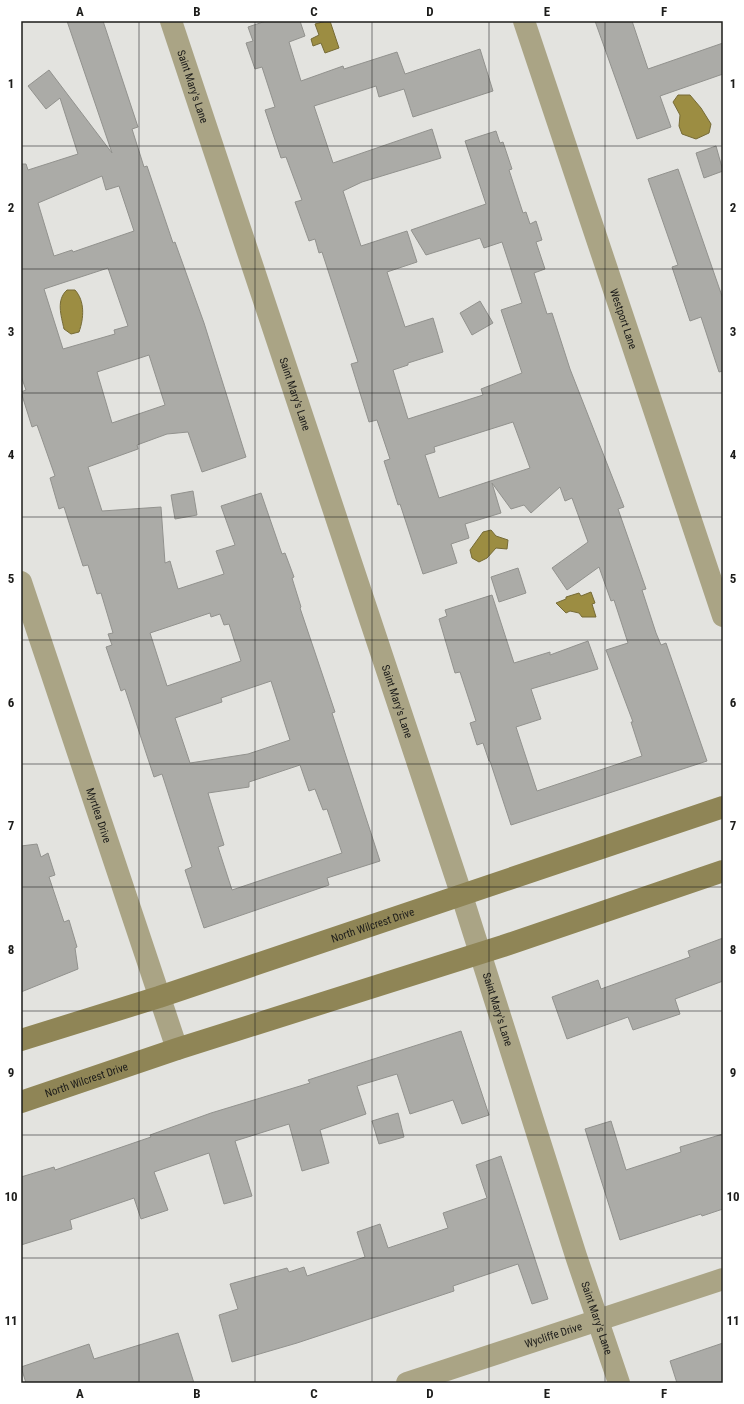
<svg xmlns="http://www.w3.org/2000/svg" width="744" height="1404" viewBox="0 0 744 1404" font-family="'Roboto Condensed',sans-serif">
	<rect width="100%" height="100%" fill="#e3e3df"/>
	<!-- water -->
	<path fill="#9c8d42" stroke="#766b36" d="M 326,21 L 330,21 L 339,48 L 325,53 L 321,43 L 313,46 L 311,39 L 319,35 L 315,24 Z
		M 678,95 L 690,95 L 701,108 L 711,124 L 709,133 L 696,139 L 682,134 L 679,126 L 680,115 L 673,102 Z
		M 67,290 L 75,290 C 85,301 84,318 79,332 L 71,334 L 64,329 C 61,315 56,300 67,290 Z
		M 491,530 L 496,536 L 508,540 L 507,549 L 496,548 L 487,558 L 479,562 L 472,558 L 470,550 L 483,532 Z
		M 591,592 L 595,603 L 592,604 L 596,617 L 582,617 L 579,613 L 570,611 L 566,613 L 556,603 L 566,599 L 566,597 L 579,593 L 581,596 Z"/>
	<!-- building -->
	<path fill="#ababa7" stroke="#92928e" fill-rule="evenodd" d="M 67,21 L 103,21 L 138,127 L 132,129 L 144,167 L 147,166 L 173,243 L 175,242 L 204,323 L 246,457 L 202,472 L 188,432 L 167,434 L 137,445 L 138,449 L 88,467 L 102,511 L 161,507 L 165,563 L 170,561 L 178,589 L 224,574 L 216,551 L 235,545 L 221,506 L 261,493 L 282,554 L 285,553 L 294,577 L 292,578 L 301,607 L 300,608 L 335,712 L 332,713 L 380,861 L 327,878 L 329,885 L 204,928 L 185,870 L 192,867 L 162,774 L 154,777 L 125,689 L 121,691 L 106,647 L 112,645 L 108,634 L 113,633 L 101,593 L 97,594 L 88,565 L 83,566 L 64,507 L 59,509 L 50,478 L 55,476 L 42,439 L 37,425 L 32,427 L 21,392 L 26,390 L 21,376 L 21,164 L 26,164 L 28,170 L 78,154 L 60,98 L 46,109 L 28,86 L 49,70 L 112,153 ZM 102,176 L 106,190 L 119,186 L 134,231 L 73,252 L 72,250 L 54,256 L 38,203 ZM 108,268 L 128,326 L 114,330 L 115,334 L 63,349 L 44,289 ZM 149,355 L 165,405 L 112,423 L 97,372 ZM 210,613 L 211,617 L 220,614 L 224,625 L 229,624 L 241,661 L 167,686 L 150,633 ZM 271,681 L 290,740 L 248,754 L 190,763 L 175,718 L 222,702 L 221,698 ZM 300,765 L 309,791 L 315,789 L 323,810 L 327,809 L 342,853 L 232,890 L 218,847 L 224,845 L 208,793 L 249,787 L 249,782 Z
		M 266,21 L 300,21 L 305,36 L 289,42 L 301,81 L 343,66 L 344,69 L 397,52 L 405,74 L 480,49 L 493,91 L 413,117 L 404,89 L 379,97 L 376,86 L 314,106 L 333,163 L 432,129 L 441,158 L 362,182 L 343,191 L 361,246 L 407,231 L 417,262 L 387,272 L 405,327 L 433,318 L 443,352 L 408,363 L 408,365 L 393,370 L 408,419 L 483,395 L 481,389 L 522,373 L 501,310 L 522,303 L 502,242 L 484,248 L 480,238 L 426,255 L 411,230 L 486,204 L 465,141 L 496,131 L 500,143 L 503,142 L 512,169 L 509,170 L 523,213 L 526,212 L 530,224 L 536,221 L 542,240 L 536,242 L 545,269 L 534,273 L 547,314 L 552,313 L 570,369 L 624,507 L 618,509 L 646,589 L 642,590 L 656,633 L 661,645 L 666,643 L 707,761 L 511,825 L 490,761 L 489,761 L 483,743 L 477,745 L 470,723 L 476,721 L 460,672 L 455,673 L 439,619 L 447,616 L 445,610 L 492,595 L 514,663 L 550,652 L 550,655 L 588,641 L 598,669 L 531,689 L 541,719 L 516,727 L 537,791 L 642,756 L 631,722 L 633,722 L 606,650 L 628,643 L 614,600 L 611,601 L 599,567 L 567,590 L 552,568 L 588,542 L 572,498 L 565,501 L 560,487 L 531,513 L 524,505 L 511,509 L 492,483 L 501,513 L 465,524 L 469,538 L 451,544 L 457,563 L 423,574 L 400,504 L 398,505 L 384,461 L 390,459 L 377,420 L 369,422 L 351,364 L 358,362 L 322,252 L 319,253 L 315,239 L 309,241 L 295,202 L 302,200 L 286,157 L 281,158 L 265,110 L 275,107 L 262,67 L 255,69 L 246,43 L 253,41 L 248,27 ZM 513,422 L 530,468 L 439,498 L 425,455 L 435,452 L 434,447 Z
		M 595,21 L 632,21 L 648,69 L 723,43 L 723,74 L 660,96 L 671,127 L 637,139 Z
		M 716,146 L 723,171 L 704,178 L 696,153 Z
		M 678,169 L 723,299 L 723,371 L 719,372 L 701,317 L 690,321 L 672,267 L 678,265 L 648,179 Z
		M 480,301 L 493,323 L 472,335 L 460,313 Z
		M 193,491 L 197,515 L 175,519 L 171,495 Z
		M 518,568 L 526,593 L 499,602 L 491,577 Z
		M 37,844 L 41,857 L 48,853 L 55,875 L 49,877 L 64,922 L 69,920 L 77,947 L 75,948 L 78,969 L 21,992 L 21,846 Z
		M 723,938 L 723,981 L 675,999 L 680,1014 L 633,1030 L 628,1017 L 567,1039 L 552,997 L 598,980 L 601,989 L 690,957 L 688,951 Z
		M 461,1031 L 489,1115 L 462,1124 L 453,1100 L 410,1114 L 397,1074 L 357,1086 L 366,1114 L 320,1130 L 329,1163 L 302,1171 L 289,1124 L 235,1141 L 252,1196 L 224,1204 L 209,1153 L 154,1172 L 168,1210 L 141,1219 L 134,1198 L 70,1220 L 72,1229 L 21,1245 L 21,1177 L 54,1167 L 55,1170 L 151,1137 L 150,1135 L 211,1113 L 310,1083 L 308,1080 Z
		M 398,1113 L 404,1137 L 379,1144 L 372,1121 Z
		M 611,1121 L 626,1170 L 681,1152 L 680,1147 L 723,1134 L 723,1209 L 702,1216 L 701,1214 L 620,1240 L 585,1129 Z
		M 501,1156 L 548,1299 L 532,1304 L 518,1264 L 453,1286 L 454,1291 L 297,1343 L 232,1362 L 219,1315 L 238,1309 L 230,1284 L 287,1268 L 289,1272 L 304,1267 L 307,1276 L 365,1257 L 357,1232 L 380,1224 L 388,1248 L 448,1228 L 443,1213 L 487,1198 L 476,1165 Z
		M 178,1333 L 194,1383 L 26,1383 L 21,1367 L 89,1344 L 94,1359 Z
		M 723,1343 L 723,1383 L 677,1383 L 670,1361 Z"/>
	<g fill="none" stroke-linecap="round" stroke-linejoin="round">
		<!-- street -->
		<g stroke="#aaa485" stroke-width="22">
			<path id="s1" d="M 171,21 L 462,896 L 576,1256 L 619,1383"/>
			<path id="s2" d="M 524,21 L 723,616"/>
			<path id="s3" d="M 21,582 L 177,1049"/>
			<path id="s4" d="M 407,1383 L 723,1279"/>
		</g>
		<!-- secondary -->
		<g stroke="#8f8556" stroke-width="22">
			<path id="s5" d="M 21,1040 L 159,997 L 723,807"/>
			<path id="s6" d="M 21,1102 L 177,1049 L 503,946 L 723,871"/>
		</g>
	</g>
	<!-- grid -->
	<path fill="none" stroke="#1c1c1a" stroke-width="1" stroke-opacity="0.55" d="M 139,21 L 139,1383M 255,21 L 255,1383M 372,21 L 372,1383M 489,21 L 489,1383M 605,21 L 605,1383M 21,146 L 723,146M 21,269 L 723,269M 21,393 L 723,393M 21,517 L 723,517M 21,640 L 723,640M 21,764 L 723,764M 21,887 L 723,887M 21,1011 L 723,1011M 21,1135 L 723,1135M 21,1258 L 723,1258"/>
	<g text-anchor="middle" stroke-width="3" stroke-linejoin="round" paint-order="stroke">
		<!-- street labels -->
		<g font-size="11" fill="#1c1c1a" stroke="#fff">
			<text dy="4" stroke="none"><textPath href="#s1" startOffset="69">Saint Mary's Lane</textPath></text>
			<text dy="4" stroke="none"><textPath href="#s2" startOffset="314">Westport Lane</textPath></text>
			<text dy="4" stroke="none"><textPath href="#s1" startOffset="393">Saint Mary's Lane</textPath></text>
			<text dy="4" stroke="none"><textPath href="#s1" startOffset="717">Saint Mary's Lane</textPath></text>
			<text dy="4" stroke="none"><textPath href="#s3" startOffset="246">Myrtlea Drive</textPath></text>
			<text dy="4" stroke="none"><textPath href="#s5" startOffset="370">North Wilcrest Drive</textPath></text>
			<text dy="4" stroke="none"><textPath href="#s1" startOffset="1041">Saint Mary's Lane</textPath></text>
			<text dy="4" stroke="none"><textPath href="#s6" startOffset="69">North Wilcrest Drive</textPath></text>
			<text dy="4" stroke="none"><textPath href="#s1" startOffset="1365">Saint Mary's Lane</textPath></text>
			<text dy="4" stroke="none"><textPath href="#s4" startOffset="154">Wycliffe Drive</textPath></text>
		</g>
	</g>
	<!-- border -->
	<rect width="744" height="1404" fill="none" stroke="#ffffff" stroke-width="44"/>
	<rect x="22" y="22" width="700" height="1360" fill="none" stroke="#1c1c1a" stroke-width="1.5"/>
	<g font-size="13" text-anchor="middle" font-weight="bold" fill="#1c1c1a">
		<text x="80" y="16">A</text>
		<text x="197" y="16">B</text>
		<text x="314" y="16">C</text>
		<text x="430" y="16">D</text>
		<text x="547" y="16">E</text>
		<text x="664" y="16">F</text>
		<text x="11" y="88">1</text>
		<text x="733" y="88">1</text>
		<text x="11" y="212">2</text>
		<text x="733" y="212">2</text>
		<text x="11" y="336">3</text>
		<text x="733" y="336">3</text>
		<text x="11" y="459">4</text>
		<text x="733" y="459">4</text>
		<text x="11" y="583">5</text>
		<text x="733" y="583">5</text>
		<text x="11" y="707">6</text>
		<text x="733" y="707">6</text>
		<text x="11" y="830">7</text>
		<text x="733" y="830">7</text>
		<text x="11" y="954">8</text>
		<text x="733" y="954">8</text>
		<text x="11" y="1077">9</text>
		<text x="733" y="1077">9</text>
		<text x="11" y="1201">10</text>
		<text x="733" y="1201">10</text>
		<text x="11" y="1325">11</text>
		<text x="733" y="1325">11</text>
		<text x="80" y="1398">A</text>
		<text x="197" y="1398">B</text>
		<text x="314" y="1398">C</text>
		<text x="430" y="1398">D</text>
		<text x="547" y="1398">E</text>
		<text x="664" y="1398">F</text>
	</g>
</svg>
